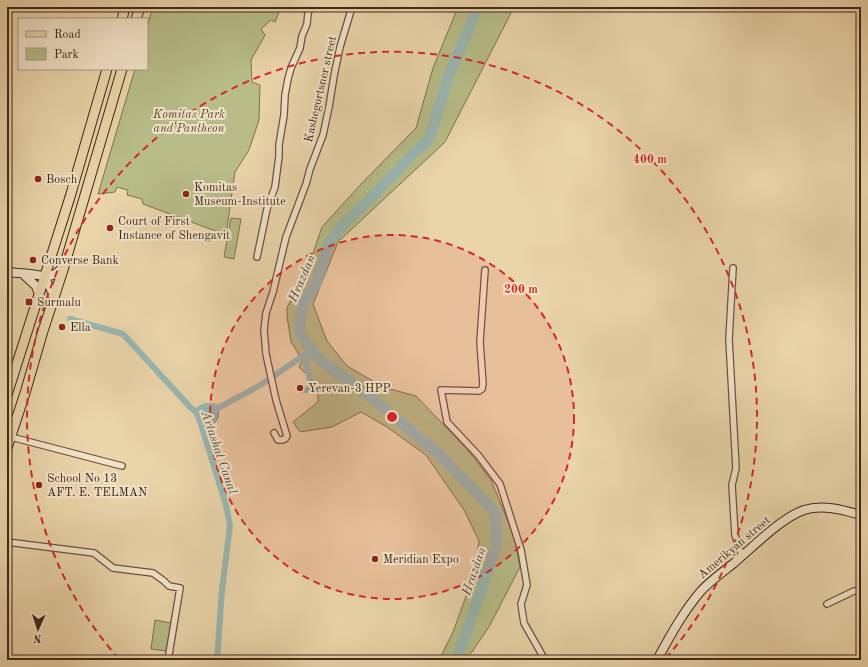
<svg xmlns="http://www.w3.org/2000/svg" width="868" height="667" viewBox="0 0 868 667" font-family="'Old Standard TT',serif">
	<rect width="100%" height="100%" fill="#ead4aa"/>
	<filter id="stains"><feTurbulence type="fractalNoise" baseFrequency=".005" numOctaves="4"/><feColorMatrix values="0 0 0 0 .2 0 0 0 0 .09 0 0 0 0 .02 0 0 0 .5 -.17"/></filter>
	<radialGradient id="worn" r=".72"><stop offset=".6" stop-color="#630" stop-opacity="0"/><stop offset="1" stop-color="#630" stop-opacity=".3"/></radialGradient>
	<!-- green -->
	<path fill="#b7bc88" stroke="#7c7251" d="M 153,7 L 281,7 L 275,22 L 271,20 L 261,29 L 265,35 L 251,60 L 252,82 L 260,85 L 259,120 L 249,150 L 235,172 L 226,235 L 143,204 L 142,199 L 127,195 L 128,190 L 117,187 L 115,192 L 98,194 L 135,69 L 147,69 L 147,27 Z
		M 458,7 L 513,7 L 512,11 L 445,142 L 338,242 L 313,304 L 327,341 L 347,366 L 383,387 L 416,396 L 467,449 L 491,480 L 514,536 L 520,567 L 490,625 L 472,652 L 462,660 L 439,660 L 453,632 L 473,577 L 479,541 L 464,510 L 426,455 L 387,427 L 361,412 L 332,427 L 300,432 L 293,422 L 318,402 L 318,386 L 299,367 L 302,361 L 298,353 L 291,342 L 287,316 L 287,307 L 305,277 L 322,227 L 361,184 L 416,128 L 433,68 Z
		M 231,218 L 241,219 L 234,259 L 224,257 Z
		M 155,620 L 171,623 L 167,651 L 151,649 Z"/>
	<!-- water -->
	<path fill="#99b7b0" stroke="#757e74" d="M 208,407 L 212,408 L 218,411 C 220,420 214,424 206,427 L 201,411 L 204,408 Z"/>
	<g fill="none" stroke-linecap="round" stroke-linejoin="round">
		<!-- canal -->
		<path stroke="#99b7b0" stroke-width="6" d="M 70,319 L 123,334 L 190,407 L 196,412 L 199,418 L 226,505 L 230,526 L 222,590 L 217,660
			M 301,390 L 307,390 L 312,388 L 306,362 L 307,354
			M 196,412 C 203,405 209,404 218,408
			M 210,415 L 216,409 L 259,386 L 312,350"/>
		<!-- river -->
		<path stroke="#99b7b0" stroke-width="11" d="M 457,660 L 496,547 L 496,513 L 440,455 L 378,403 L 320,360 L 312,350 L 300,334 L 300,323 L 303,303 L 316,284 L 329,243 L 343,225 L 373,196 L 411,156 L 429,139 L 449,75 L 478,7"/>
		<!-- street casing -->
		<g stroke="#6a533e" stroke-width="8">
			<path id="street" d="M 257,257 L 267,209 L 275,187 L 279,156 L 279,145 L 284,115 L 285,95 L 288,79 L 291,68 L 300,48 L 302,36 L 307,24 L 308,13 L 311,7
				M 733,268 L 729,339 L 736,468 L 732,485 L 735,535 L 742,556
				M 485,270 L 480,342 L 483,384 L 482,389 L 479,391 L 441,390 L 447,422 L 478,455 L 500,484 L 521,550 L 527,585 L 521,604 L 524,623 L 545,660
				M 274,433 L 278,440 L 281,440 L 285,439 L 287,436 L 276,400 L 266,354 L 264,330 L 266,313 L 273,292 L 286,237 L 306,184 L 310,169 L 323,135 L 329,107 L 334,76 L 340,47 L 352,7
				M 11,437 L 122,466
				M 7,542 L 94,553 L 113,568 L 153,573 L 164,581 L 169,586 L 180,588 L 168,660
				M 827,604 L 854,591 L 861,591"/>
		</g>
		<!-- secondary casing -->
		<g stroke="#40281a" stroke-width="10">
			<path id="secondary" d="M 7,272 C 15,273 22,273 30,274 C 45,276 54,280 64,265
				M 23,274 L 36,286 L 39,294
				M 44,277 L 51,289 L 53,299
				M 657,660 C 670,636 683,612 701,591 C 709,582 724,571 734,563 C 753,547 781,518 804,510 C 823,504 843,510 861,515"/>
		</g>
		<!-- primary casing -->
		<g stroke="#40281a" stroke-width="11">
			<path id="primary" d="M 122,19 L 125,7
				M 136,19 L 140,7
				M 7,395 L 70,197 L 107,69
				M 7,448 L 25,393 L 43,331 L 63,270 L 122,69"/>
		</g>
		<!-- street -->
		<use href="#street" stroke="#f1e3c8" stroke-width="5.5"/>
		<!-- secondary -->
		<use href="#secondary" stroke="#f1e3c8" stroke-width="8"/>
		<!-- primary -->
		<use href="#primary" stroke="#ead4aa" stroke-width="9"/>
	</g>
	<!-- distance rings -->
	<circle cx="392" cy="417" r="182" fill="#d62828" fill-opacity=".12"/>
	<g fill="none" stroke="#d62828" stroke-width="2" stroke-dasharray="7 5">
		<circle cx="392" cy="417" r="182"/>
		<path d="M119 659A365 365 0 1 1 665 659"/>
	</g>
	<!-- markers -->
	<g fill="#8f2418" stroke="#f1e3c8" stroke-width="1.5">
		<circle cx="38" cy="179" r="4"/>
		<circle cx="186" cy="194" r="4"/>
		<circle cx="110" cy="228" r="4"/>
		<circle cx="33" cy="260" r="4"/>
		<rect x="25" y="298" width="8" height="8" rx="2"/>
		<circle cx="62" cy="327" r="4"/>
		<circle cx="300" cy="388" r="4"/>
		<circle cx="39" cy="485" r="4"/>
		<circle cx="375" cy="559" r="4"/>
	</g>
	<g text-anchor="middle" stroke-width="4" stroke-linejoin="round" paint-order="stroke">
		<!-- street labels -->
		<g font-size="12" fill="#40281a" stroke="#f1e3c8">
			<text transform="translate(320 89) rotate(-77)" y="4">Kashegortsner street</text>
			<text transform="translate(734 547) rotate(-40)" y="4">Amerikyan street</text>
		</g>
		<!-- park labels -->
		<g font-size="12" font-style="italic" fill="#584630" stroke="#f1e3c8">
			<text x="189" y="118">Komitas Park<tspan x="189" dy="14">and Pantheon</tspan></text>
		</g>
		<!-- poi labels -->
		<g font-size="12" fill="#40281a" stroke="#f1e3c8" text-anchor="start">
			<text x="46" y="183">Bosch</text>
			<text x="194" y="191">Komitas<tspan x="194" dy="14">Museum-Institute</tspan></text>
			<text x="118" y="225">Court of First<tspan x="118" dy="14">Instance of Shengavit</tspan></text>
			<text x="41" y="264">Converse Bank</text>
			<text x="37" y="306">Surmalu</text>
			<text x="70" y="331">Ella</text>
			<text x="308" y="392">Yerevan-3 HPP</text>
			<text x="47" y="482">School No 13<tspan x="47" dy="14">AFT. E. TELMAN</tspan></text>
			<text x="383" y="563">Meridian Expo</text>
		</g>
		<!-- water labels -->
		<g font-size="13" font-style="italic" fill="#564c40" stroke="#f1e3c8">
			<text transform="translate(301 278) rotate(-67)" y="5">Hrazdan</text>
			<text transform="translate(220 452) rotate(71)" y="5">Artashat Canal</text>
			<text transform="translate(473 571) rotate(-71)" y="5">Hrazdan</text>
		</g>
	</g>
	<circle cx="392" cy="417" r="6" fill="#d62828" stroke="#f1e3c8" stroke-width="2"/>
	<g font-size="12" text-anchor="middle" font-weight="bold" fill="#d62828" stroke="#f1e3c8" stroke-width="4" stroke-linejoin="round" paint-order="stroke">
		<text x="650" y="163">400 m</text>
		<text x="521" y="293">200 m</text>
	</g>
	<!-- margin -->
	<rect width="868" height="667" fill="none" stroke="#ead4aa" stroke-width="24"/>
	<rect x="8" y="8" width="852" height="651" fill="none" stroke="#40281a" stroke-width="2"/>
	<rect x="12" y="12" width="844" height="643" fill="none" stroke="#40281a"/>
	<!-- legend -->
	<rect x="18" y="18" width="130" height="52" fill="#f1e3c8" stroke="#aa9882"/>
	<rect x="26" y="31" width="20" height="6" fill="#ead4aa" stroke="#aa9882"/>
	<text x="54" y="38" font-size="12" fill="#40281a">Road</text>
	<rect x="26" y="48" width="20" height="12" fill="#b7bc88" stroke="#aa9882"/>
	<text x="54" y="58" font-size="12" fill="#40281a">Park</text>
	<!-- north arrow -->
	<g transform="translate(38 629) rotate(183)" stroke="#f1e3c8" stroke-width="3" paint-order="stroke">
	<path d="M0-3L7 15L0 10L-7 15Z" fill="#40281a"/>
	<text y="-6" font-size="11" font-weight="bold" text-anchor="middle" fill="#40281a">N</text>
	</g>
	<rect width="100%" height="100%" filter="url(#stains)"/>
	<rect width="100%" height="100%" fill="url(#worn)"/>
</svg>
